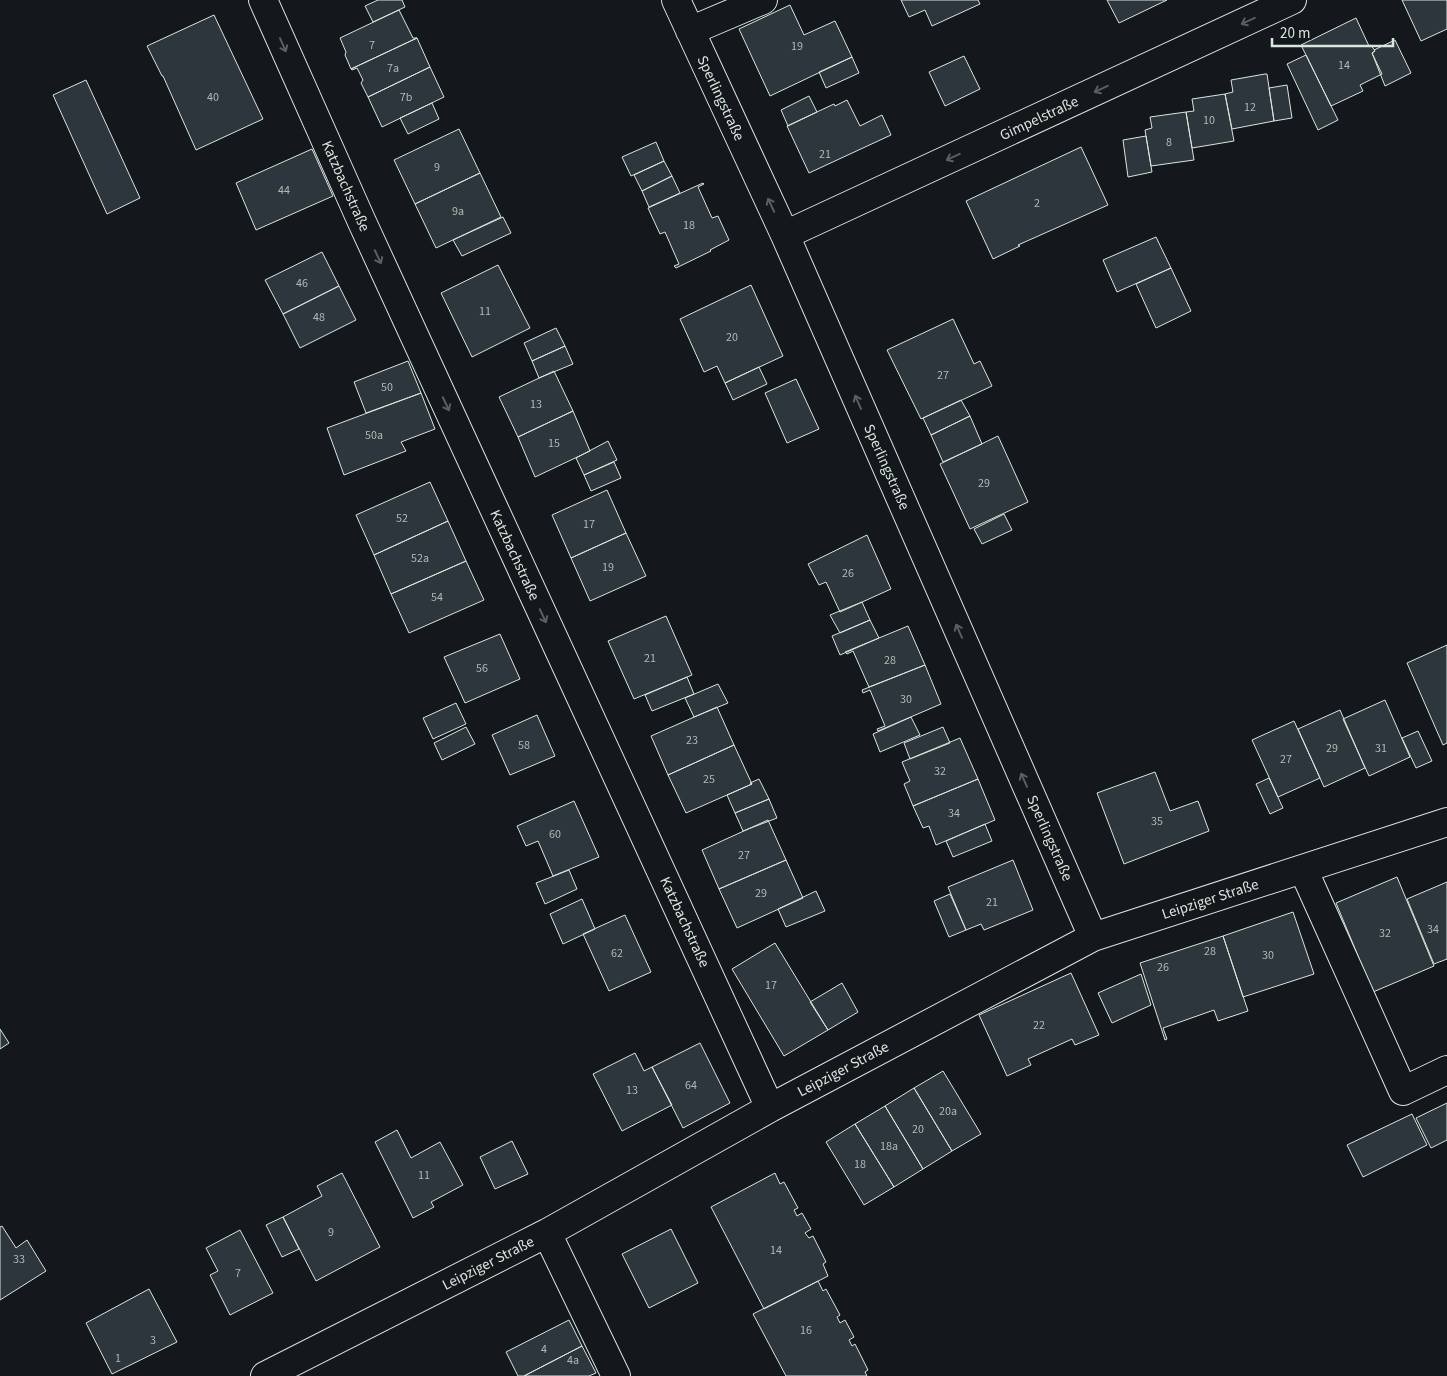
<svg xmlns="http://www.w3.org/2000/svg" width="1447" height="1376" viewBox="0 0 1447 1376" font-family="'Source Sans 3',sans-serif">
	<rect width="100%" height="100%" fill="#14181c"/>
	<!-- building -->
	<path fill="#2c363c" stroke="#d8e6dc" d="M 378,0 L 402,0 L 405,7 L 373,22 L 365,6 Z
		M 901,0 L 978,0 L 980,4 L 932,26 L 925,10 L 909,17 Z
		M 1107,0 L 1167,0 L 1119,23 Z
		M 1402,0 L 1447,0 L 1447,29 L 1421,41 Z
		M 790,5 L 804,35 L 835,21 L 852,57 L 770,96 L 739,29 Z
		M 399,10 L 413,38 L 417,38 L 351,69 L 345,55 L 346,52 L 340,38 Z
		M 214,15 L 263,119 L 196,150 L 163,76 L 162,76 L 147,46 Z
		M 1356,18 L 1369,46 L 1371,45 L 1375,51 L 1372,53 L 1382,74 L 1360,85 L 1363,91 L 1331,106 L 1301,45 Z
		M 417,38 L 430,67 L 368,97 L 361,83 L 363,80 L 357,68 L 352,70 L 351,69 Z
		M 1395,40 L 1411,73 L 1385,86 L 1372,53 L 1375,51 L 1374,50 Z
		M 1306,55 L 1338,120 L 1318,130 L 1287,64 Z
		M 964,56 L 980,89 L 945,106 L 929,72 Z
		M 852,57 L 859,73 L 826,88 L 819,72 Z
		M 430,67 L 444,97 L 382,127 L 368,97 Z
		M 1265,74 L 1267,74 L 1274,121 L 1232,129 L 1225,94 L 1233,92 L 1231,80 Z
		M 86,80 L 140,198 L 107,214 L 53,95 Z
		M 1287,85 L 1292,118 L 1274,121 L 1269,88 Z
		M 1225,94 L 1234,141 L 1192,148 L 1186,112 L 1194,111 L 1192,99 Z
		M 809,96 L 817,112 L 788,126 L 781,110 Z
		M 847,100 L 860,126 L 882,115 L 891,135 L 809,173 L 787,126 L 834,104 L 835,106 Z
		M 432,103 L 439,119 L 408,134 L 400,118 Z
		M 1186,112 L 1194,160 L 1151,166 L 1145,130 L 1152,128 L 1150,117 Z
		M 459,129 L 480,173 L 415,204 L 394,160 Z
		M 1146,136 L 1152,172 L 1128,177 L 1123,140 Z
		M 656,142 L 664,161 L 631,176 L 622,157 Z
		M 1081,147 L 1108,205 L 1018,245 L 1020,246 L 993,259 L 966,201 Z
		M 312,149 L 333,196 L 256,230 L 236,183 Z
		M 664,161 L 672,176 L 642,191 L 634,175 Z
		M 480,173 L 501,217 L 436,248 L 415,204 Z
		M 672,176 L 680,193 L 649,207 L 642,191 Z
		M 703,183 L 704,184 L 698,187 L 712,218 L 718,216 L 729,240 L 710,250 L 711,251 L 676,268 L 674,266 L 679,264 L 665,232 L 660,234 L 648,208 Z
		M 503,217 L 511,233 L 462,256 L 453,240 Z
		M 1156,237 L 1171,268 L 1117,292 L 1103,260 Z
		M 322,252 L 339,286 L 283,314 L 265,280 Z
		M 498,265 L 530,328 L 472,357 L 441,293 Z
		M 1171,268 L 1191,311 L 1156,328 L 1136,284 Z
		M 751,285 L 783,356 L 725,383 L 717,366 L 704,372 L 680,319 Z
		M 339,286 L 356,320 L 300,348 L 283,314 Z
		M 953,319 L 974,364 L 980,361 L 992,386 L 921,419 L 887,350 Z
		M 556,328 L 565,346 L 532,361 L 524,343 Z
		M 565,346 L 573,364 L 539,378 L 532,361 Z
		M 408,361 L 421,393 L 366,413 L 354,382 Z
		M 759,367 L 767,384 L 733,400 L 725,383 Z
		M 554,371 L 573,411 L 518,437 L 499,397 Z
		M 796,379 L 819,429 L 787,443 L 765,393 Z
		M 421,393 L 435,429 L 401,442 L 406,451 L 344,475 L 327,428 Z
		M 961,400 L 970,416 L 931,435 L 923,418 Z
		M 573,411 L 590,451 L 535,477 L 518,437 Z
		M 970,416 L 982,444 L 943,462 L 931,435 Z
		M 998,436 L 1028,502 L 970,529 L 940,464 Z
		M 608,441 L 617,460 L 584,475 L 576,458 Z
		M 614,462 L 621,478 L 591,491 L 584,475 Z
		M 430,482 L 448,521 L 374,555 L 356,515 Z
		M 607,490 L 626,533 L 571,558 L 552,515 Z
		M 1004,514 L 1012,530 L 982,544 L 974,529 Z
		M 448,521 L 466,561 L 391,594 L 374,555 Z
		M 626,533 L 646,576 L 590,601 L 571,558 Z
		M 867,535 L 891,589 L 840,612 L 826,582 L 819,585 L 808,564 Z
		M 466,561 L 484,600 L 409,633 L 391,594 Z
		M 862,602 L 870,620 L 840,633 L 830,615 Z
		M 666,616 L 692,675 L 634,699 L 608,641 Z
		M 870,620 L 879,638 L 840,655 L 832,636 Z
		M 908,626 L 925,665 L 869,687 L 853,651 L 847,654 L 845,652 Z
		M 500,634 L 520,679 L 465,703 L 444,657 Z
		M 1447,645 L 1447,743 L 1443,745 L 1407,663 Z
		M 925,665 L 941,704 L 878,731 L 877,729 L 885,726 L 870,690 L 863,693 L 862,690 Z
		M 687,677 L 694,694 L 652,711 L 645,695 Z
		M 718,684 L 728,703 L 694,717 L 685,698 Z
		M 1385,700 L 1410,757 L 1369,776 L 1343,719 Z
		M 456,703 L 466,724 L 433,739 L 423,718 Z
		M 717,707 L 734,745 L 668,775 L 651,736 Z
		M 1340,710 L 1365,768 L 1324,787 L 1298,729 Z
		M 537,715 L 555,756 L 510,775 L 492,735 Z
		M 911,717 L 920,735 L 880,752 L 873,734 Z
		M 1294,721 L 1320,778 L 1278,797 L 1252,740 Z
		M 466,727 L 475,744 L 442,760 L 434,743 Z
		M 943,727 L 950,743 L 910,759 L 904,743 Z
		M 1418,731 L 1432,761 L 1416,768 L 1402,738 Z
		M 960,738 L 978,779 L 913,806 L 904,784 L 910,781 L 902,762 Z
		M 734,745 L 752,784 L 686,813 L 668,775 Z
		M 1155,772 L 1170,811 L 1198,801 L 1209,831 L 1124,864 L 1097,793 Z
		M 1269,778 L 1283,808 L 1270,814 L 1256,784 Z
		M 759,779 L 769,799 L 735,813 L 727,795 L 752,784 L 750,783 Z
		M 978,779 L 995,820 L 936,845 L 929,826 L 923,828 L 913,806 Z
		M 769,799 L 777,818 L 743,831 L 735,813 Z
		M 574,801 L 599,857 L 553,876 L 538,841 L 526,846 L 517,826 Z
		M 768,820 L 786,860 L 719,889 L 702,850 Z
		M 985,824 L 992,841 L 953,857 L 946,841 Z
		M 786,860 L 803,898 L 737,928 L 719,889 Z
		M 1013,860 L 1033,910 L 984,930 L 981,924 L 966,930 L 948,887 Z
		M 569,870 L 577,889 L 545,904 L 536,883 Z
		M 1397,877 L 1434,966 L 1373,992 L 1336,903 Z
		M 1447,882 L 1447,959 L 1434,964 L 1407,899 Z
		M 816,891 L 825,911 L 786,927 L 778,909 Z
		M 950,894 L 966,930 L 949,937 L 934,901 Z
		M 582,899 L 595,929 L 563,944 L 550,914 Z
		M 1293,912 L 1314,974 L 1243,997 L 1223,936 Z
		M 625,915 L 651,972 L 609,991 L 583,934 Z
		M 1223,936 L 1248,1011 L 1218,1021 L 1214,1010 L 1163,1028 L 1167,1039 L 1165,1040 L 1140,963 Z
		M 775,943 L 828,1030 L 784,1056 L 732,969 Z
		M 1071,973 L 1099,1035 L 1075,1045 L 1072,1039 L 1028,1059 L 1031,1065 L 1007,1076 L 979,1015 Z
		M 1141,974 L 1151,1005 L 1112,1023 L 1098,993 Z
		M 842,983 L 858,1012 L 828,1030 L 810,1002 Z
		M 0,1029 L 9,1043 L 0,1049 Z
		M 700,1043 L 730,1103 L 683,1128 L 652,1067 Z
		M 635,1053 L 644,1071 L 652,1067 L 672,1105 L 622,1131 L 593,1074 Z
		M 943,1071 L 981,1134 L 952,1151 L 914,1088 Z
		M 914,1088 L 952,1151 L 923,1169 L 885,1106 Z
		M 1447,1103 L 1447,1140 L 1431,1148 L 1416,1118 Z
		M 885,1106 L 923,1169 L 894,1187 L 855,1124 Z
		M 1412,1114 L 1427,1145 L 1363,1177 L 1347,1145 Z
		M 855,1124 L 894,1187 L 864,1205 L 826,1142 Z
		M 397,1130 L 411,1158 L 440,1142 L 463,1185 L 431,1202 L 434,1207 L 413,1218 L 375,1142 Z
		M 512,1141 L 528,1174 L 495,1189 L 480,1157 Z
		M 342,1173 L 380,1247 L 316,1281 L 283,1217 L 322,1196 L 317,1186 Z
		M 775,1173 L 780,1184 L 784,1182 L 798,1208 L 794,1210 L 797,1216 L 802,1213 L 811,1229 L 805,1233 L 809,1238 L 813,1236 L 826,1262 L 823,1264 L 828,1276 L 764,1309 L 711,1207 Z
		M 283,1217 L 299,1249 L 282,1257 L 266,1225 Z
		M 2,1226 L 16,1248 L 27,1240 L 46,1271 L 0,1300 L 0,1227 Z
		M 671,1229 L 698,1283 L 649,1308 L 622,1254 Z
		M 240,1230 L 273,1293 L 230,1315 L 210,1275 L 218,1271 L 206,1248 Z
		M 818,1281 L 823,1291 L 826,1289 L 840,1315 L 837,1317 L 840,1323 L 845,1320 L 854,1337 L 849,1340 L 852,1346 L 855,1344 L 868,1370 L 865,1372 L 867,1376 L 786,1376 L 753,1314 Z
		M 149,1289 L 177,1342 L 112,1374 L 86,1323 Z
		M 569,1320 L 582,1346 L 524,1376 L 518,1376 L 506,1352 Z
		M 582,1346 L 596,1373 L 589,1376 L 524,1376 Z"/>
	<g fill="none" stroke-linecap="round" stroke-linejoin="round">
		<!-- minor casing -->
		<g stroke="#d8e6dc" stroke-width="30">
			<path id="minor" d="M 263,0 L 362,222 L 770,1108
				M 676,0 L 785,235 L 1093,937
				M 690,31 L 763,0
				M 785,235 L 1292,0
				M 1303,869 L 1403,1091 L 1447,1070
				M 547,1233 L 616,1376
				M 265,1376 L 547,1233 L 770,1108 L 1093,937 L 1447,822"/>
		</g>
		<!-- minor -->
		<use href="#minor" stroke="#14181c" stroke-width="28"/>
	</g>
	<!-- one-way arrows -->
	<defs><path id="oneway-shaft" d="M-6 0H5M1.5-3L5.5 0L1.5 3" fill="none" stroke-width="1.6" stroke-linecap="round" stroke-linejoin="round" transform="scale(1.25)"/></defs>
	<g stroke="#59605f">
		<use href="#oneway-shaft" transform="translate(1248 21) rotate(155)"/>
		<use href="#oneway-shaft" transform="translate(283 45) rotate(66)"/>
		<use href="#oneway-shaft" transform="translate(1101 89) rotate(155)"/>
		<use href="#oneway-shaft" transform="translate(953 157) rotate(155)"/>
		<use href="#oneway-shaft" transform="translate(771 205) rotate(-115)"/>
		<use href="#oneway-shaft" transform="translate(378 257) rotate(65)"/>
		<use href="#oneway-shaft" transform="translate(858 402) rotate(-114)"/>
		<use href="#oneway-shaft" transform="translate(446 404) rotate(65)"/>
		<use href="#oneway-shaft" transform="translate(543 616) rotate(65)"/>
		<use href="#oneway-shaft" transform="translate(959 631) rotate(-114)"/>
		<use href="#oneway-shaft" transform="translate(1024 780) rotate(-114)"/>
	</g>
	<g text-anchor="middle" stroke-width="4" stroke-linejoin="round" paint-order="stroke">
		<!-- number labels -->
		<g font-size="12" fill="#adbab4">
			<text x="372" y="49">7</text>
			<text x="797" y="50">19</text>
			<text x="1344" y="69">14</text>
			<text x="393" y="72">7a</text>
			<text x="213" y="101">40</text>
			<text x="406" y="101">7b</text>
			<text x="1250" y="111">12</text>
			<text x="1209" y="124">10</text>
			<text x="1169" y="146">8</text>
			<text x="825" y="158">21</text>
			<text x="437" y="171">9</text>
			<text x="284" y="194">44</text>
			<text x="1037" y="207">2</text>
			<text x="458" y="215">9a</text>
			<text x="689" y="229">18</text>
			<text x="302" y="287">46</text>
			<text x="485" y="315">11</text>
			<text x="319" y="321">48</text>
			<text x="732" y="341">20</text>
			<text x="943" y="379">27</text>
			<text x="387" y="391">50</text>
			<text x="536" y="408">13</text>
			<text x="374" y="439">50a</text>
			<text x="554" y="447">15</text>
			<text x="984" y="487">29</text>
			<text x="402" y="522">52</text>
			<text x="589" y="528">17</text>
			<text x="420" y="562">52a</text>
			<text x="608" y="571">19</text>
			<text x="848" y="577">26</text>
			<text x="437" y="601">54</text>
			<text x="650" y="662">21</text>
			<text x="890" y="664">28</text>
			<text x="482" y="672">56</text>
			<text x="906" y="703">30</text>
			<text x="692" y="744">23</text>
			<text x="524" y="749">58</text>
			<text x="1332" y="752">29</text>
			<text x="1381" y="752">31</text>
			<text x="1286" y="763">27</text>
			<text x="940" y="775">32</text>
			<text x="709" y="783">25</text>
			<text x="954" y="817">34</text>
			<text x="1157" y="825">35</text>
			<text x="555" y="838">60</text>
			<text x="744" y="859">27</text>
			<text x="761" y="897">29</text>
			<text x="992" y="906">21</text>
			<text x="1433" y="933">34</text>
			<text x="1385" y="937">32</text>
			<text x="1210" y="955">28</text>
			<text x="617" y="957">62</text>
			<text x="1268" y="959">30</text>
			<text x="1163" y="971">26</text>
			<text x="771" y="989">17</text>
			<text x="1039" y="1029">22</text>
			<text x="691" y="1089">64</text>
			<text x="632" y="1094">13</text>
			<text x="948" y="1115">20a</text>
			<text x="918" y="1133">20</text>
			<text x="889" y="1150">18a</text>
			<text x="860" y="1168">18</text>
			<text x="424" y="1179">11</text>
			<text x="331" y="1236">9</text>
			<text x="776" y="1254">14</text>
			<text x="19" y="1263">33</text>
			<text x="238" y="1277">7</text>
			<text x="806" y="1334">16</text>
			<text x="153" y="1344">3</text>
			<text x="544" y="1353">4</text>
			<text x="118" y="1362">1</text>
			<text x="573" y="1364">4a</text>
		</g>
		<!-- street labels -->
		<g font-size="15" fill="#d8e6dc" stroke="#14181c">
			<text transform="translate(721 98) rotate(65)" y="5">Sperlingstraße</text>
			<text transform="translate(1039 118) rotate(-25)" y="5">Gimpelstraße</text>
			<text transform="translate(346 186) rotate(66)" y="5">Katzbachstraße</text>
			<text transform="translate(887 467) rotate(66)" y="5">Sperlingstraße</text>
			<text transform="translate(515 555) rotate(65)" y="5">Katzbachstraße</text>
			<text transform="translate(1050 838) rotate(66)" y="5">Sperlingstraße</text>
			<text transform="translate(1210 899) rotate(-18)" y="5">Leipziger Straße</text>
			<text transform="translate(685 922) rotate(65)" y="5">Katzbachstraße</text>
			<text transform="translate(843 1069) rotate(-28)" y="5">Leipziger Straße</text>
			<text transform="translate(488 1263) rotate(-27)" y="5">Leipziger Straße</text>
		</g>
	</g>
	<!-- scale -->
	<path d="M1272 38v8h121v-8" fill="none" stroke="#d8e6dc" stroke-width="2.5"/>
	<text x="1280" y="38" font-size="15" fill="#d8e6dc" stroke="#14181c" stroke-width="4" paint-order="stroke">20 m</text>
</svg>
